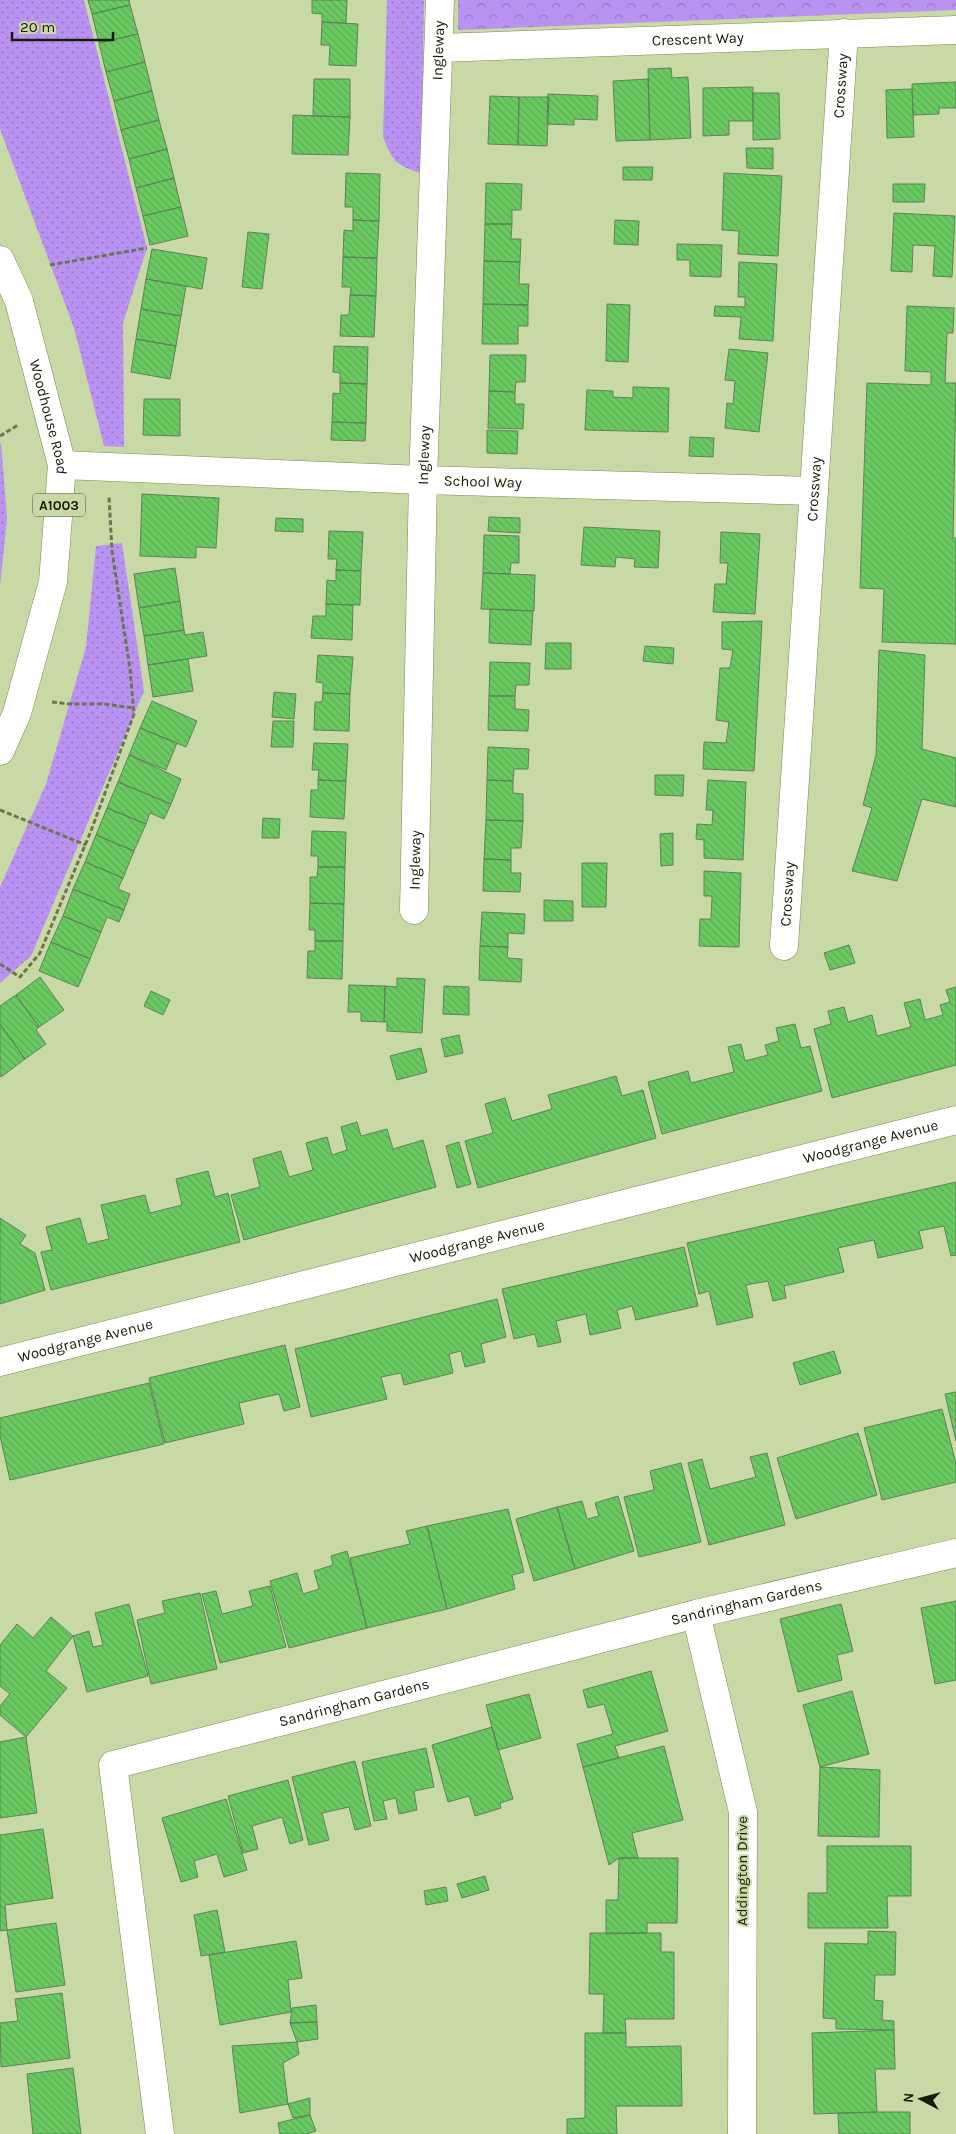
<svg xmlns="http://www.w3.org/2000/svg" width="956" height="2134" viewBox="0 0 956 2134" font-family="Karla,sans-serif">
	<defs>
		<pattern id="grass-dots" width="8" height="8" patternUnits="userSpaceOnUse" patternTransform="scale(1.25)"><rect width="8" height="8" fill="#ba93f2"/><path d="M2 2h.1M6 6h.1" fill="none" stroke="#9677c2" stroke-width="1.8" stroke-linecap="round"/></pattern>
		<pattern id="park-crowns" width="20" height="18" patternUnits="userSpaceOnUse" patternTransform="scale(1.25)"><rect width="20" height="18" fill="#ba93f2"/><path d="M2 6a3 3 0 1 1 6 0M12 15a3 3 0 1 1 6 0" fill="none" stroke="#9677c2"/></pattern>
		<pattern id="building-back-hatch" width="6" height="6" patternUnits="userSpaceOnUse" patternTransform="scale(1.25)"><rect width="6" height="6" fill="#6aca61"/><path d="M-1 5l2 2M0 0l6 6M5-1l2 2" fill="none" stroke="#5bad53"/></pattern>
	</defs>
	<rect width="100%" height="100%" fill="#c9d9a6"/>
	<!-- grass -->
	<path fill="url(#grass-dots)" d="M 0,0 L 84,0 L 147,248 L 123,323 L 124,447 L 104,446 L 74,328 L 0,129 Z
		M 387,0 L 424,0 L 421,173 C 396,166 392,160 383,137 Z
		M 1,443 L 7,518 L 0,586 L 0,444 Z
		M 122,543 L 144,691 L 31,956 L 0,983 L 0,887 L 46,784 L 86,647 L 96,546 Z"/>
	<!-- park -->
	<path fill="url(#park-crowns)" d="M 458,0 L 956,0 L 956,10 L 458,30 Z"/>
	<!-- building -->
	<path fill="url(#building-back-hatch)" stroke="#5f815b" d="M 88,0 L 129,0 L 130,5 L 92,14 Z
		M 312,0 L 347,0 L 346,23 L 322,22 L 322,14 L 312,13 Z
		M 130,5 L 138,34 L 99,43 L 92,14 Z
		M 322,22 L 358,24 L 356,66 L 329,65 L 330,45 L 321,45 Z
		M 138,34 L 145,62 L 106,72 L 99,43 Z
		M 145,62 L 152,91 L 114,101 L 106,72 Z
		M 671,68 L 672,78 L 688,77 L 691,138 L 650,140 L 648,69 Z
		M 314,79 L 350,79 L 350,117 L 313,116 Z
		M 648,79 L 650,140 L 616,141 L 613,81 Z
		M 956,82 L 956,108 L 939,108 L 939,114 L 913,115 L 912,84 Z
		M 753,87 L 753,121 L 729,121 L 729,135 L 703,136 L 703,88 Z
		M 912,89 L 914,137 L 887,138 L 886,90 Z
		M 152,91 L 159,120 L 121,130 L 114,101 Z
		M 753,93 L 779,93 L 780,139 L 753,140 Z
		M 548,94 L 598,96 L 597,120 L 574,119 L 574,125 L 547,124 Z
		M 490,96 L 519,97 L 518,145 L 488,144 Z
		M 519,97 L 549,97 L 547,146 L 518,145 Z
		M 293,115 L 350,117 L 348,155 L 292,154 Z
		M 159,120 L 167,149 L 129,159 L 121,130 Z
		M 746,148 L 773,148 L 773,169 L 747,168 Z
		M 167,149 L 174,178 L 136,188 L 129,159 Z
		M 623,167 L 653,167 L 652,180 L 623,180 Z
		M 346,173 L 380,174 L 379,221 L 353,220 L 353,207 L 345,207 Z
		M 724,173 L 782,176 L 778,256 L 738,254 L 739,231 L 722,230 Z
		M 174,178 L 181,207 L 143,216 L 136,188 Z
		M 486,183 L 522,184 L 521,210 L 512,210 L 512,224 L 485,224 Z
		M 893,184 L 925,184 L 924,202 L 893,202 Z
		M 181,207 L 188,236 L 150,245 L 143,216 Z
		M 894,213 L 955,216 L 952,277 L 933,276 L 935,246 L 913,245 L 912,272 L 891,271 Z
		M 353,220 L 379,221 L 377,258 L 343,257 L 344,230 L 353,231 Z
		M 615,220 L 639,221 L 638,245 L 614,244 Z
		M 485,224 L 512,224 L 511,239 L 521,239 L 520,262 L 484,261 Z
		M 248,232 L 269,234 L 262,289 L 242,287 Z
		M 677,244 L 722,245 L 721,277 L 690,276 L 690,260 L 677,260 Z
		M 152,249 L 207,258 L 202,289 L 146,279 Z
		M 343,257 L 377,258 L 376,296 L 350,295 L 351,287 L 342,287 Z
		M 484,261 L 520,262 L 519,284 L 529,284 L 528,305 L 483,304 Z
		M 739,262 L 777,264 L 773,341 L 739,339 L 741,317 L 714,316 L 715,306 L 745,307 L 745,297 L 738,297 Z
		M 146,279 L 186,286 L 181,316 L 141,309 Z
		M 350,295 L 376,296 L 374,337 L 340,336 L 341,315 L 349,315 Z
		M 483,304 L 528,305 L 528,326 L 518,326 L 518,344 L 482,344 Z
		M 607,304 L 630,305 L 628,362 L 606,361 Z
		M 907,306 L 954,308 L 953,333 L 947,333 L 945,383 L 956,383 L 953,538 L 956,538 L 956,644 L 882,642 L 884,589 L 860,588 L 867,383 L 931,385 L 931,372 L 905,371 Z
		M 141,309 L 181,316 L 176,346 L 136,339 Z
		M 136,339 L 176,346 L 170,379 L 131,372 Z
		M 334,346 L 368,347 L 367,384 L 340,383 L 340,373 L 333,372 Z
		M 729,349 L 768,353 L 759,432 L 725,428 L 727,403 L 733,404 L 735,381 L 725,380 Z
		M 490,355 L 526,355 L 525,382 L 516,382 L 515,392 L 489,391 Z
		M 340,383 L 367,384 L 366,423 L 332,422 L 333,393 L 340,394 Z
		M 633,387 L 669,388 L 668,432 L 585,430 L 587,390 L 613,391 L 613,397 L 633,398 Z
		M 489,391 L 515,392 L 515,404 L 524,404 L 523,429 L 488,428 Z
		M 144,399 L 180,399 L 180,436 L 143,435 Z
		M 332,422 L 366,423 L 365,441 L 331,440 Z
		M 487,430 L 518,431 L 517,454 L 487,453 Z
		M 690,437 L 714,438 L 713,457 L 689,456 Z
		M 142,494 L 219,498 L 216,548 L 196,547 L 196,558 L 140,556 Z
		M 489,517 L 520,518 L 520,533 L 488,531 Z
		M 276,518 L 303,519 L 303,532 L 275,531 Z
		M 584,527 L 660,531 L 658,568 L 634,567 L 635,559 L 616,557 L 615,567 L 581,565 Z
		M 329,531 L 363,532 L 361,571 L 336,570 L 337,559 L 328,559 Z
		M 721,532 L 760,534 L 755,614 L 713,612 L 715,584 L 726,584 L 728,563 L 720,563 Z
		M 484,535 L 519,536 L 519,563 L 511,563 L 510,574 L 483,573 Z
		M 175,568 L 180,601 L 139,608 L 134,574 Z
		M 336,570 L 361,571 L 360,605 L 326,604 L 327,580 L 336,581 Z
		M 483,573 L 535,575 L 534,611 L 481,609 Z
		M 180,601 L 184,630 L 144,636 L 139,608 Z
		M 326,604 L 353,605 L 352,640 L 311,638 L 313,616 L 326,616 Z
		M 490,609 L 533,611 L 531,645 L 489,643 Z
		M 762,621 L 754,771 L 703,769 L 704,742 L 726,743 L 729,722 L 716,720 L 720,668 L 730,668 L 733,650 L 722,649 L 722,622 Z
		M 184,630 L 185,635 L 203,632 L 207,656 L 148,665 L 144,636 Z
		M 546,643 L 571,643 L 571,669 L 545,669 Z
		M 645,646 L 674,648 L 673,664 L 643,661 Z
		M 879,650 L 925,655 L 922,749 L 956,758 L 956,807 L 922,799 L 897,881 L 852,871 L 872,808 L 863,805 L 876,755 Z
		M 318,655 L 353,657 L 350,694 L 323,693 L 323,683 L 316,682 Z
		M 188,659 L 193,691 L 153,697 L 148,665 Z
		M 490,662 L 530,663 L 529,685 L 516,685 L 515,696 L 489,696 Z
		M 274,692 L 296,694 L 294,719 L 272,717 Z
		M 323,693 L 350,694 L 349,731 L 314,730 L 315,702 L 322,702 Z
		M 489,696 L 515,696 L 515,709 L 529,710 L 528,731 L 488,730 Z
		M 152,701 L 197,721 L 186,747 L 140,728 Z
		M 273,721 L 294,721 L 293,747 L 271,747 Z
		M 140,728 L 177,743 L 166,770 L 129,755 Z
		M 314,743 L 348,744 L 346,781 L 318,780 L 319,770 L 312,770 Z
		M 488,747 L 529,749 L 528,769 L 514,769 L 513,781 L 487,780 Z
		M 129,755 L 181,779 L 171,804 L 118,782 Z
		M 655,775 L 684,775 L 683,796 L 655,795 Z
		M 318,780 L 346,781 L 344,819 L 310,817 L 311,790 L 318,790 Z
		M 487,780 L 513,781 L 513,793 L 523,794 L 523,821 L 486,820 Z
		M 708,780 L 746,782 L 743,860 L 704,858 L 704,840 L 696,839 L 697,824 L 712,825 L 713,810 L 706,810 Z
		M 118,782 L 171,804 L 164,819 L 150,813 L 146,824 L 107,808 Z
		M 107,808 L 146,824 L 134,851 L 96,835 Z
		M 263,818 L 280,819 L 279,838 L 262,838 Z
		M 486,820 L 523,821 L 521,848 L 511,848 L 511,860 L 484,859 Z
		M 312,831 L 346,832 L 345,867 L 318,867 L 318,856 L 311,856 Z
		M 673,833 L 673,865 L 661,866 L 660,834 Z
		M 96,835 L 134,851 L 123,878 L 85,862 Z
		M 484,859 L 511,860 L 511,873 L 521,873 L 520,892 L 483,891 Z
		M 85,862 L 123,878 L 118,889 L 130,894 L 124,910 L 73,889 Z
		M 582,863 L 607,863 L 606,907 L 582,907 Z
		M 318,867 L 345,867 L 344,904 L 310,903 L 310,877 L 317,877 Z
		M 704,871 L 741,873 L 739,947 L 699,946 L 700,919 L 711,919 L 712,896 L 704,896 Z
		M 73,889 L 124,910 L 119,922 L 107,917 L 101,932 L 63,916 Z
		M 544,900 L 573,901 L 573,921 L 544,921 Z
		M 310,903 L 344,904 L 343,941 L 315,941 L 315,930 L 309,930 Z
		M 482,912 L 525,914 L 524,934 L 508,933 L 508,947 L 480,946 Z
		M 63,916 L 101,932 L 90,959 L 51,942 Z
		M 315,941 L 343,941 L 342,979 L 307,978 L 308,951 L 315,951 Z
		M 51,942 L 90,959 L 78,987 L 39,971 Z
		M 849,945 L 855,963 L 830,970 L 824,953 Z
		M 480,946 L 508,947 L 507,958 L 522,959 L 521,982 L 479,980 Z
		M 40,977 L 64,1010 L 39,1027 L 16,995 Z
		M 397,978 L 425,979 L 422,1033 L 387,1031 L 387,1022 L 384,1022 L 385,986 L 397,987 Z
		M 349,985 L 385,986 L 384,1022 L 361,1021 L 361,1012 L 348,1012 Z
		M 444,986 L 469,987 L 469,1015 L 443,1014 Z
		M 956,987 L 956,1065 L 832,1098 L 814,1029 L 831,1024 L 828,1011 L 844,1007 L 848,1022 L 872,1015 L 877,1036 L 911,1027 L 904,1003 L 920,999 L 925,1020 L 943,1015 L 940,1005 L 950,1002 L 946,990 Z
		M 151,991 L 170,1000 L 163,1015 L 144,1006 Z
		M 16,995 L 39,1027 L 36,1030 L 46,1044 L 25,1059 L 0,1024 L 0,1006 Z
		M 0,1024 L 25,1059 L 1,1077 L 0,1076 Z
		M 795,1024 L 801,1048 L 810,1046 L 822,1091 L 662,1134 L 648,1082 L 688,1071 L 691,1083 L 734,1072 L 728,1047 L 741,1044 L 745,1061 L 768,1055 L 765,1045 L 779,1041 L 776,1028 Z
		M 459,1035 L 463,1053 L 445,1057 L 441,1039 Z
		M 421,1048 L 427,1072 L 397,1080 L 390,1056 Z
		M 616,1076 L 622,1096 L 643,1090 L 656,1138 L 478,1188 L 465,1141 L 493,1133 L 485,1104 L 505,1098 L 512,1121 L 552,1109 L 548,1095 Z
		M 357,1122 L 361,1136 L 387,1129 L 393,1149 L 423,1140 L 436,1187 L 244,1240 L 231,1195 L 260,1187 L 253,1159 L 281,1151 L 289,1177 L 313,1170 L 306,1143 L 327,1137 L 332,1155 L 347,1150 L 341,1127 Z
		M 459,1142 L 471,1184 L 457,1188 L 446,1146 Z
		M 208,1171 L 215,1197 L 228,1193 L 240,1242 L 51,1290 L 41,1252 L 52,1250 L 46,1227 L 80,1218 L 87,1244 L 109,1239 L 101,1205 L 145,1195 L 150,1213 L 182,1205 L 176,1179 Z
		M 956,1182 L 956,1255 L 951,1256 L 944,1226 L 919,1231 L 923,1248 L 878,1258 L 874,1240 L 838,1248 L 844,1272 L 784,1286 L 786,1298 L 773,1301 L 768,1281 L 746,1285 L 753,1317 L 717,1325 L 709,1291 L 699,1294 L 687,1243 Z
		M 0,1218 L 26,1235 L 20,1244 L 35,1253 L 45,1290 L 0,1304 Z
		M 684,1247 L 698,1306 L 636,1320 L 632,1306 L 617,1310 L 621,1328 L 590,1335 L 586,1314 L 556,1321 L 561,1342 L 538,1347 L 535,1334 L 514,1339 L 502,1289 Z
		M 497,1299 L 506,1337 L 481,1344 L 485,1362 L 465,1367 L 461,1351 L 449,1354 L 453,1373 L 404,1385 L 401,1373 L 381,1377 L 387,1399 L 311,1417 L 295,1349 Z
		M 285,1345 L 300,1407 L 284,1411 L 279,1394 L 239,1403 L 244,1424 L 165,1443 L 149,1378 Z
		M 834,1351 L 841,1373 L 800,1385 L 793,1363 Z
		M 149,1383 L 164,1444 L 10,1480 L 0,1436 L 0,1418 Z
		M 956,1392 L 956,1441 L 945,1394 Z
		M 942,1409 L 956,1464 L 956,1482 L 882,1500 L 864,1428 Z
		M 858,1433 L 877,1495 L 796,1519 L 777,1458 Z
		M 767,1453 L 785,1525 L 709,1545 L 688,1463 L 702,1459 L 710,1489 L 756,1477 L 750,1457 Z
		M 681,1463 L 701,1542 L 639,1557 L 624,1497 L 654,1490 L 650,1471 Z
		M 618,1496 L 634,1551 L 575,1569 L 557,1507 L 582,1501 L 587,1519 L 599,1516 L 595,1503 Z
		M 557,1507 L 575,1569 L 534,1581 L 516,1519 Z
		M 508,1509 L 524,1572 L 512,1575 L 515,1589 L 447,1609 L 427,1526 Z
		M 427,1526 L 447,1609 L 367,1628 L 350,1558 L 410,1544 L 406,1531 Z
		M 347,1551 L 367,1628 L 289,1648 L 270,1581 L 297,1573 L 303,1594 L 319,1589 L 314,1571 L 333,1565 L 331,1556 Z
		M 270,1586 L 286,1647 L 220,1663 L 202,1594 L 216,1591 L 222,1614 L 253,1606 L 249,1591 Z
		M 200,1593 L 217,1669 L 151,1684 L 137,1620 L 165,1613 L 162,1601 Z
		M 956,1601 L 956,1680 L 935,1684 L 921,1608 Z
		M 129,1604 L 148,1676 L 87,1692 L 73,1636 L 89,1631 L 93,1647 L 103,1645 L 95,1613 Z
		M 841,1604 L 853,1651 L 837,1655 L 842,1680 L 798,1692 L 780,1619 Z
		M 51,1617 L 73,1636 L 46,1671 L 67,1688 L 26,1737 L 0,1715 L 0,1706 L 10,1694 L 0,1686 L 0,1645 L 17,1624 L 33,1638 Z
		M 651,1671 L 668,1731 L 615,1746 L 619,1758 L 583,1767 L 577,1744 L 613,1734 L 604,1704 L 588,1708 L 583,1690 Z
		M 852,1691 L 869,1754 L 820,1767 L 803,1705 Z
		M 529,1694 L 541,1738 L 498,1750 L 486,1705 Z
		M 492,1727 L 513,1799 L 500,1803 L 501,1808 L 475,1816 L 469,1796 L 448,1802 L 432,1745 Z
		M 26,1737 L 37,1813 L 0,1818 L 0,1742 Z
		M 664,1746 L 683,1820 L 632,1833 L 638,1858 L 619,1858 L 609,1865 L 583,1767 Z
		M 426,1748 L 434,1787 L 414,1791 L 417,1810 L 399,1814 L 396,1798 L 383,1801 L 387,1819 L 374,1821 L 362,1762 Z
		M 355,1761 L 371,1826 L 355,1830 L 349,1807 L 322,1813 L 329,1840 L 309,1845 L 292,1777 Z
		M 820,1767 L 880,1770 L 879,1837 L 818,1836 Z
		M 288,1780 L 303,1840 L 290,1844 L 282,1817 L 252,1826 L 258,1849 L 243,1853 L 228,1796 Z
		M 226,1799 L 247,1870 L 224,1877 L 217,1854 L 194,1861 L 198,1877 L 181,1882 L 162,1818 Z
		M 43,1829 L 53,1898 L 5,1905 L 7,1930 L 0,1931 L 0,1835 Z
		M 827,1846 L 911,1846 L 911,1896 L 887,1896 L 888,1928 L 808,1928 L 808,1893 L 827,1893 Z
		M 619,1858 L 678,1858 L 677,1923 L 647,1923 L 647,1933 L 606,1934 L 606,1900 L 618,1900 Z
		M 485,1876 L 489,1890 L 462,1898 L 457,1884 Z
		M 446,1887 L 448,1901 L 426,1905 L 424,1891 Z
		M 217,1910 L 225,1952 L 201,1956 L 194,1915 Z
		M 56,1923 L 65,1985 L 16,1992 L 7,1930 Z
		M 868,1931 L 896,1932 L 895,1975 L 875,1975 L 874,2000 L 883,2001 L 882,2020 L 894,2021 L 894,2030 L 836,2029 L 836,2019 L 823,2018 L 825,1943 L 868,1944 Z
		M 590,1933 L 661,1933 L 661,1952 L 674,1952 L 674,2019 L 625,2019 L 626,2033 L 603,2033 L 604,1994 L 589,1994 Z
		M 296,1941 L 302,1978 L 288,1980 L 291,2012 L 220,2025 L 209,1955 Z
		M 62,1993 L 70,2058 L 1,2067 L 0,2023 L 18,2021 L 15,1999 Z
		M 316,2005 L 317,2022 L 290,2023 L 292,2008 Z
		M 317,2022 L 318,2039 L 297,2042 L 290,2023 Z
		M 894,2030 L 895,2069 L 875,2069 L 877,2112 L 814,2114 L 812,2033 Z
		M 585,2033 L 626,2033 L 626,2047 L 681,2046 L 682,2106 L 616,2106 L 617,2134 L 567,2134 L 567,2119 L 585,2118 Z
		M 297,2042 L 299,2054 L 283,2063 L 288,2104 L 240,2113 L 232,2046 Z
		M 73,2068 L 81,2134 L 33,2134 L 27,2074 Z
		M 310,2098 L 310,2115 L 293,2118 L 288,2104 Z
		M 877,2112 L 910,2112 L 910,2134 L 839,2134 L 838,2113 Z
		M 310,2115 L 316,2131 L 306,2134 L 280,2134 L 278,2123 Z"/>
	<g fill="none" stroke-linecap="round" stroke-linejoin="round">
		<!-- minor casing -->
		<g stroke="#798757" stroke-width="29">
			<g id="minor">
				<path id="s1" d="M 439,48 L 956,30"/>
				<path id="s2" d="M 62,465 L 423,480 L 814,491"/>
				<path id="s3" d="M 414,910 L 423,480 L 440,0"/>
				<path id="s4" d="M 784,946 L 844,33"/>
				<path id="s5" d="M 0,1362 L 956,1120"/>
				<path d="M 696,1614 L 743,1812 L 742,2134"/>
				<path id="s6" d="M 160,2134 L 113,1765 L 696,1614 L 956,1553"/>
			</g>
		</g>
		<!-- primary casing -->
		<g stroke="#798757" stroke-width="29">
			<g id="primary">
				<path id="s7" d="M 0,260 L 19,301 L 62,465 L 53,582 L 17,713 L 0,751"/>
			</g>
		</g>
		<!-- path -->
		<path stroke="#6c7654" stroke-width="3" stroke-dasharray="5 2.5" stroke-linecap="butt" d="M 50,265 L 147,248
			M 0,436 L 18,425
			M 52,702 L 70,704 L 104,704 L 133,708
			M 0,810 L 86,845
			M 0,964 L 20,977 L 40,953 L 91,831 L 134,714 L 130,669 L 112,551 L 109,497"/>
		<!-- minor -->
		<use href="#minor" stroke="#fff" stroke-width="28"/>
		<!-- primary -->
		<use href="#primary" stroke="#fff" stroke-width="28"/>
	</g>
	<g text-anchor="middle" stroke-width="4" stroke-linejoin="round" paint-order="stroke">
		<!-- shield labels -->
		<rect fill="#c9d9a6" stroke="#4c5538" stroke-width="1" x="33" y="493.5" width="52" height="23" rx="4"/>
		<g font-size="14" font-weight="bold" fill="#171c09">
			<text x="59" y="510">A1003</text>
		</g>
		<!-- street labels -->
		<g font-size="15" fill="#171c09" stroke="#c9d9a6">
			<text dy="5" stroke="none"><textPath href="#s1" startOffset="259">Crescent Way</textPath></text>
			<text dy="5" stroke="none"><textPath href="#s3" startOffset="860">Ingleway</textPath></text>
			<text dy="5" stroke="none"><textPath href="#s4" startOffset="862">Crossway</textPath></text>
			<text dy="5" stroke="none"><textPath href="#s7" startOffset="165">Woodhouse Road</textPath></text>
			<text dy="5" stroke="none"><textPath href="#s3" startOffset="455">Ingleway</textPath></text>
			<text dy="5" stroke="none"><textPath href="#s2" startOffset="421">School Way</textPath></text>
			<text dy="5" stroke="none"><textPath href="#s4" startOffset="458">Crossway</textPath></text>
			<text dy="5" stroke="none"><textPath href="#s3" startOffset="50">Ingleway</textPath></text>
			<text dy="5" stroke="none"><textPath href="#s4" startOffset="52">Crossway</textPath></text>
			<text dy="5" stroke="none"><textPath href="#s5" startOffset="898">Woodgrange Avenue</textPath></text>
			<text dy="5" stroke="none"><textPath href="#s5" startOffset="492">Woodgrange Avenue</textPath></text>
			<text dy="5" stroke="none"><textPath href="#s5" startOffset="88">Woodgrange Avenue</textPath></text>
			<text dy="5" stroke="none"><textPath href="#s6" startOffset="1026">Sandringham Gardens</textPath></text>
			<text dy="5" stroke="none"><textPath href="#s6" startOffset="621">Sandringham Gardens</textPath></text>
			<text transform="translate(742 1871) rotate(-90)" y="5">Addington Drive</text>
		</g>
	</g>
	<!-- north arrow -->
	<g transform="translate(921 2099) rotate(276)" stroke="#c9d9a6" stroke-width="4" paint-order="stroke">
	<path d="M0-4L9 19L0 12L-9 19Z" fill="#171c09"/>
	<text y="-8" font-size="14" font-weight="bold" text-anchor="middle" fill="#171c09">N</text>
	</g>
	<!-- scale -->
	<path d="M12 32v8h101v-8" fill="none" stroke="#171c09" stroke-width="2.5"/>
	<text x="20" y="32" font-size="15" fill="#171c09" stroke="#c9d9a6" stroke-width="4" paint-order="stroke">20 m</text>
</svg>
